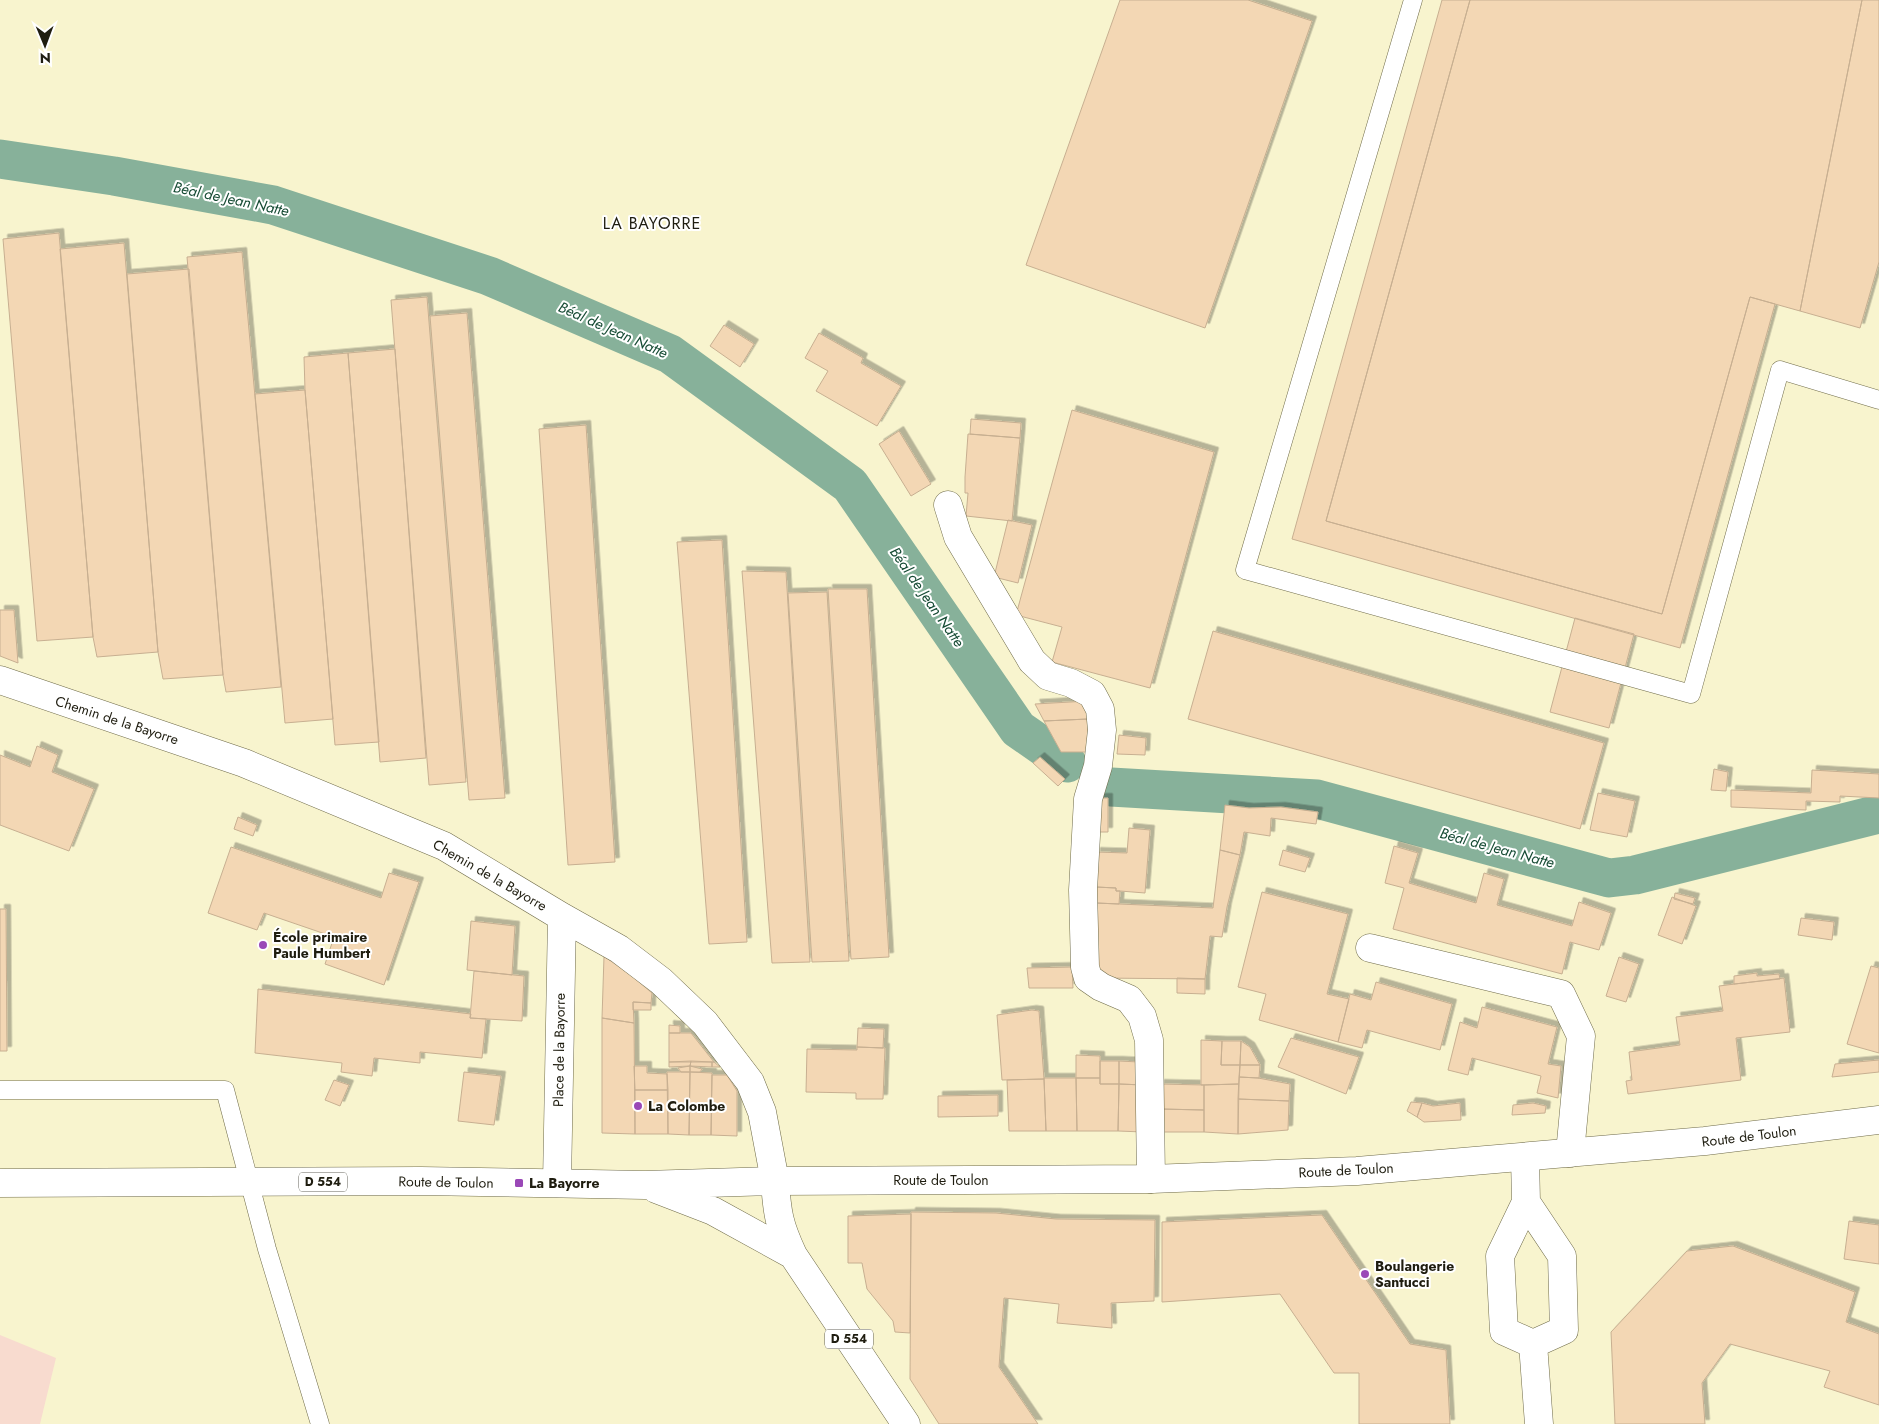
<svg xmlns="http://www.w3.org/2000/svg" width="1879" height="1424" viewBox="0 0 1879 1424" font-family="Jost,sans-serif">
	<defs>
		<filter id="shadow"><feDropShadow dx="4.5" dy="-4.5" stdDeviation="0" flood-color="#0004"/></filter>
	</defs>
	<rect width="100%" height="100%" fill="#f8f4ce"/>
	<!-- green -->
	<path fill="#f8dbcf" d="M 0,1335 L 56,1358 L 40,1424 L 0,1424 Z"/>
	<g fill="none" stroke-linecap="round" stroke-linejoin="round">
		<!-- canal -->
		<path stroke="#87b19a" stroke-width="39" d="M 0,159 L 114,176 L 273,205 L 489,276 L 670,354 L 850,485 L 1018,729 L 1067,763
			M 1111,787 L 1317,799 L 1609,878 L 1635,875 L 1879,814"/>
	</g>
	<!-- building -->
	<path fill="#f3d7b4" stroke="#c7af91" filter="url(#shadow)" d="M 1120,0 L 1248,0 L 1312,21 L 1205,328 L 1026,265 Z
		M 1442,0 L 1470,0 L 1326,521 L 1662,614 L 1750,297 L 1775,304 L 1680,648 L 1292,539 Z
		M 1470,0 L 1862,0 L 1800,311 L 1750,297 L 1662,614 L 1326,521 Z
		M 1862,0 L 1879,0 L 1879,262 L 1860,328 L 1800,311 Z
		M 59,233 L 93,637 L 37,641 L 3,239 Z
		M 124,243 L 158,652 L 97,657 L 93,637 L 60,249 Z
		M 242,252 L 281,687 L 226,692 L 223,675 L 187,257 Z
		M 189,269 L 223,675 L 163,679 L 158,652 L 127,274 Z
		M 427,297 L 466,782 L 429,785 L 391,300 Z
		M 467,313 L 505,798 L 469,800 L 430,316 Z
		M 724,325 L 754,344 L 740,367 L 710,346 Z
		M 819,333 L 863,358 L 861,363 L 901,386 L 877,426 L 816,391 L 828,371 L 805,358 Z
		M 395,349 L 426,758 L 380,762 L 348,353 Z
		M 348,353 L 379,742 L 335,745 L 305,390 L 304,357 Z
		M 305,390 L 333,719 L 285,723 L 255,394 Z
		M 1072,410 L 1214,452 L 1150,688 L 1052,662 L 1062,627 L 1016,615 Z
		M 971,419 L 1021,423 L 1020,438 L 970,434 Z
		M 586,425 L 615,862 L 568,865 L 539,429 Z
		M 899,431 L 931,484 L 911,496 L 879,444 Z
		M 968,434 L 1020,438 L 1012,521 L 966,516 L 968,493 L 965,493 L 965,477 Z
		M 1008,520 L 1032,525 L 1018,583 L 994,577 Z
		M 722,540 L 747,942 L 709,944 L 677,542 Z
		M 742,571 L 786,572 L 810,962 L 772,963 Z
		M 828,589 L 867,589 L 889,957 L 851,959 Z
		M 827,592 L 849,961 L 812,962 L 788,593 Z
		M 0,610 L 14,610 L 18,663 L 0,656 Z
		M 1575,618 L 1634,634 L 1609,728 L 1550,712 Z
		M 1213,631 L 1604,743 L 1580,829 L 1188,719 Z
		M 1088,701 L 1088,719 L 1044,721 L 1035,704 Z
		M 1088,719 L 1088,752 L 1061,752 L 1044,721 Z
		M 1119,735 L 1146,738 L 1145,755 L 1117,754 Z
		M 37,746 L 58,755 L 52,772 L 94,789 L 69,851 L 0,825 L 0,755 L 30,767 Z
		M 1040,757 L 1065,779 L 1058,786 L 1033,763 Z
		M 1714,769 L 1728,772 L 1726,791 L 1711,790 Z
		M 1812,770 L 1879,774 L 1879,798 L 1840,796 L 1840,802 L 1806,801 L 1806,810 L 1731,807 L 1731,790 L 1811,793 Z
		M 1598,793 L 1635,801 L 1627,837 L 1590,830 Z
		M 1097,798 L 1108,798 L 1108,832 L 1097,832 Z
		M 1225,805 L 1249,808 L 1281,807 L 1318,812 L 1316,824 L 1271,818 L 1270,836 L 1244,832 L 1240,855 L 1220,850 Z
		M 238,817 L 257,825 L 253,836 L 234,829 Z
		M 1129,828 L 1150,830 L 1145,893 L 1120,891 L 1116,891 L 1116,888 L 1096,887 L 1096,852 L 1127,853 Z
		M 1394,846 L 1418,853 L 1409,883 L 1476,903 L 1484,873 L 1504,879 L 1497,905 L 1572,926 L 1579,902 L 1611,913 L 1599,950 L 1570,942 L 1562,974 L 1393,929 L 1404,888 L 1385,883 Z
		M 231,847 L 381,898 L 389,873 L 419,882 L 384,985 L 325,964 L 334,937 L 264,913 L 257,930 L 208,913 Z
		M 1220,850 L 1240,855 L 1227,907 L 1222,937 L 1210,936 L 1205,979 L 1097,978 L 1096,903 L 1213,908 Z
		M 1283,850 L 1310,858 L 1305,872 L 1279,865 Z
		M 1096,887 L 1116,888 L 1116,891 L 1120,891 L 1119,904 L 1096,903 Z
		M 1262,892 L 1348,914 L 1327,994 L 1349,999 L 1338,1042 L 1259,1020 L 1266,994 L 1238,987 Z
		M 1675,893 L 1695,898 L 1693,904 L 1674,899 Z
		M 1672,897 L 1696,906 L 1682,944 L 1658,935 Z
		M 0,909 L 6,909 L 7,1051 L 0,1051 Z
		M 1801,918 L 1834,922 L 1832,940 L 1798,935 Z
		M 471,921 L 515,926 L 512,975 L 467,970 Z
		M 604,956 L 633,977 L 652,993 L 651,1003 L 633,1002 L 634,1023 L 602,1018 Z
		M 1619,957 L 1639,964 L 1626,1002 L 1606,996 Z
		M 1871,966 L 1879,968 L 1879,1053 L 1847,1044 Z
		M 1072,967 L 1073,988 L 1029,988 L 1027,968 Z
		M 474,971 L 524,976 L 522,1021 L 470,1018 Z
		M 1757,973 L 1757,976 L 1779,974 L 1780,979 L 1734,984 L 1734,976 Z
		M 1177,978 L 1205,979 L 1205,994 L 1177,993 Z
		M 1784,978 L 1790,1032 L 1736,1038 L 1741,1080 L 1628,1094 L 1626,1081 L 1632,1080 L 1629,1052 L 1680,1045 L 1676,1017 L 1723,1011 L 1719,986 Z
		M 1376,982 L 1452,1004 L 1440,1050 L 1367,1030 L 1362,1048 L 1338,1042 L 1350,994 L 1371,1000 Z
		M 258,989 L 471,1014 L 470,1018 L 486,1019 L 482,1058 L 420,1052 L 420,1063 L 374,1058 L 372,1076 L 341,1072 L 342,1063 L 255,1053 Z
		M 633,1002 L 651,1003 L 651,1010 L 633,1010 Z
		M 1482,1007 L 1557,1027 L 1548,1064 L 1561,1066 L 1558,1098 L 1537,1093 L 1541,1076 L 1472,1058 L 1468,1075 L 1448,1070 L 1460,1022 L 1477,1028 Z
		M 1032,1010 L 1039,1011 L 1044,1079 L 1002,1080 L 997,1015 Z
		M 602,1018 L 634,1023 L 635,1134 L 602,1133 Z
		M 669,1025 L 680,1026 L 680,1033 L 669,1033 Z
		M 858,1028 L 884,1029 L 883,1048 L 857,1047 Z
		M 669,1033 L 691,1033 L 714,1062 L 669,1062 Z
		M 1291,1038 L 1359,1057 L 1346,1094 L 1278,1067 Z
		M 1201,1040 L 1222,1041 L 1221,1065 L 1240,1065 L 1239,1084 L 1201,1085 Z
		M 1222,1041 L 1241,1041 L 1240,1065 L 1221,1065 Z
		M 1241,1041 L 1250,1047 L 1260,1065 L 1240,1065 Z
		M 857,1047 L 885,1048 L 883,1099 L 856,1099 L 856,1093 L 806,1092 L 807,1049 L 857,1050 Z
		M 1076,1055 L 1100,1056 L 1100,1078 L 1076,1078 Z
		M 1879,1060 L 1879,1072 L 1832,1077 L 1835,1064 Z
		M 691,1061 L 690,1066 L 669,1067 L 669,1062 Z
		M 691,1061 L 712,1062 L 712,1067 L 690,1066 Z
		M 1100,1061 L 1119,1061 L 1119,1084 L 1100,1084 Z
		M 1119,1061 L 1139,1062 L 1144,1085 L 1119,1084 Z
		M 712,1062 L 714,1062 L 720,1067 L 712,1067 Z
		M 1240,1065 L 1260,1065 L 1259,1078 L 1239,1077 Z
		M 634,1066 L 647,1066 L 647,1073 L 667,1074 L 668,1090 L 635,1090 Z
		M 690,1066 L 702,1069 L 700,1072 L 690,1072 Z
		M 690,1066 L 690,1072 L 681,1072 L 678,1068 Z
		M 464,1072 L 501,1076 L 494,1125 L 458,1121 Z
		M 667,1072 L 690,1072 L 689,1135 L 668,1134 Z
		M 690,1072 L 712,1073 L 711,1135 L 689,1135 Z
		M 712,1075 L 727,1075 L 737,1091 L 737,1136 L 711,1135 Z
		M 1239,1077 L 1258,1078 L 1290,1084 L 1289,1101 L 1238,1099 Z
		M 1044,1078 L 1076,1078 L 1077,1131 L 1046,1131 Z
		M 1076,1078 L 1100,1078 L 1100,1084 L 1119,1084 L 1118,1131 L 1077,1131 Z
		M 1044,1079 L 1046,1131 L 1009,1131 L 1007,1080 Z
		M 334,1080 L 349,1085 L 340,1106 L 325,1100 Z
		M 1119,1084 L 1144,1085 L 1143,1132 L 1118,1131 Z
		M 1160,1084 L 1204,1085 L 1204,1110 L 1160,1109 Z
		M 1239,1084 L 1238,1134 L 1204,1132 L 1204,1085 Z
		M 635,1090 L 668,1090 L 668,1134 L 635,1134 Z
		M 998,1095 L 998,1116 L 938,1117 L 938,1096 Z
		M 1238,1099 L 1289,1101 L 1288,1130 L 1238,1134 Z
		M 1411,1102 L 1422,1103 L 1417,1117 L 1407,1111 Z
		M 1422,1103 L 1433,1106 L 1460,1103 L 1461,1120 L 1424,1122 L 1417,1117 Z
		M 1533,1103 L 1546,1106 L 1545,1113 L 1512,1115 L 1513,1105 Z
		M 1160,1109 L 1204,1110 L 1204,1132 L 1160,1132 Z
		M 911,1212 L 996,1213 L 1056,1219 L 1155,1220 L 1154,1301 L 1111,1303 L 1112,1328 L 1057,1323 L 1059,1304 L 1004,1298 L 999,1367 L 1038,1424 L 939,1424 L 910,1379 Z
		M 911,1214 L 910,1333 L 895,1332 L 893,1321 L 867,1289 L 862,1263 L 848,1263 L 848,1216 Z
		M 1322,1215 L 1410,1344 L 1446,1350 L 1450,1424 L 1359,1424 L 1359,1373 L 1334,1373 L 1280,1294 L 1162,1302 L 1162,1222 Z
		M 1849,1221 L 1879,1225 L 1879,1264 L 1844,1259 Z
		M 1733,1246 L 1855,1292 L 1846,1322 L 1879,1334 L 1879,1405 L 1824,1387 L 1830,1371 L 1730,1344 L 1702,1383 L 1705,1424 L 1615,1424 L 1611,1332 L 1687,1251 Z"/>
	<g fill="none" stroke-linecap="round" stroke-linejoin="round">
		<!-- lane casing -->
		<g stroke="#6f6b49" stroke-width="19">
			<path id="lane" d="M 1413,0 L 1245,570 L 1691,694 L 1780,370 L 1879,400
				M 0,1090 L 225,1090 L 267,1249 L 320,1424"/>
		</g>
		<!-- street casing -->
		<g stroke="#6f6b49" stroke-width="29">
			<path id="street" d="M 948,505 L 958,537 L 1032,661 L 1048,676 L 1071,683 L 1092,694 L 1100,709 L 1102,730 L 1098,766 L 1088,799 L 1083,890 L 1085,967 L 1088,978 L 1101,987 L 1129,999 L 1142,1016 L 1149,1040 L 1151,1179
				M 0,680 L 244,763 L 444,846 L 562,917 L 619,949 L 661,981 L 705,1023 L 750,1082 L 762,1112 L 775,1181
				M 1370,948 L 1561,994 L 1581,1036 L 1570,1153
				M 1525,1157 L 1526,1202 L 1500,1256 L 1504,1331 L 1533,1344
				M 557,1183 L 562,917
				M 1526,1202 L 1562,1256 L 1564,1330 L 1533,1344
				M 1533,1344 L 1539,1424"/>
		</g>
		<!-- secondary casing -->
		<g stroke="#6f6b49" stroke-width="29">
			<path id="secondary" d="M 775,1181 L 1151,1179 L 1357,1171 L 1705,1141 L 1879,1120"/>
		</g>
		<!-- primary casing -->
		<g stroke="#6f6b49" stroke-width="29">
			<path id="primary" d="M 0,1183 L 421,1181 L 645,1185 L 775,1181 C 777,1213 779,1225 793,1255 L 906,1424
				M 656,1189 L 713,1211 L 793,1255"/>
		</g>
		<!-- lane -->
		<use href="#lane" stroke="#fff" stroke-width="18"/>
		<!-- street -->
		<use href="#street" stroke="#fff" stroke-width="28"/>
		<!-- secondary -->
		<use href="#secondary" stroke="#fff" stroke-width="28"/>
		<!-- primary -->
		<use href="#primary" stroke="#fff" stroke-width="28"/>
	</g>
	<!-- markers -->
	<g fill="#9a48b7" stroke="#fff" stroke-width="2">
		<circle cx="263" cy="945" r="5"/>
		<circle cx="638" cy="1106" r="5"/>
		<rect x="514" y="1178" width="10" height="10" rx="2.5"/>
		<circle cx="1365" cy="1274" r="5"/>
	</g>
	<g text-anchor="middle" stroke-width="4" stroke-linejoin="round" paint-order="stroke">
		<!-- shield labels -->
		<g fill="#fff" stroke="#626158" stroke-width="1">
			<rect x="299" y="1172.5" width="48" height="19" rx="4"/>
			<rect x="825" y="1329.5" width="48" height="19" rx="4"/>
		</g>
		<g font-size="12" font-weight="bold" fill="#1f1d10">
			<text x="323" y="1186">D 554</text>
			<text x="849" y="1343">D 554</text>
		</g>
		<!-- street labels -->
		<g font-size="14" fill="#1f1d10" stroke="#fff">
			<text transform="translate(117 720) rotate(18)" y="5">Chemin de la Bayorre</text>
			<text transform="translate(490 875) rotate(30)" y="5">Chemin de la Bayorre</text>
			<text transform="translate(559 1050) rotate(-89)" y="5">Place de la Bayorre</text>
			<text transform="translate(1749 1136) rotate(-7)" y="5">Route de Toulon</text>
			<text transform="translate(1346 1170) rotate(-3)" y="5">Route de Toulon</text>
			<text x="941" y="1185">Route de Toulon</text>
			<text transform="translate(446 1182) rotate(1)" y="5">Route de Toulon</text>
		</g>
		<!-- poi labels -->
		<g font-size="14" font-weight="bold" fill="#1f1d10" stroke="#fff" text-anchor="start">
			<text x="273" y="942">École primaire<tspan x="273" dy="16">Paule Humbert</tspan></text>
			<text x="648" y="1111">La Colombe</text>
			<text x="529" y="1188">La Bayorre</text>
			<text x="1375" y="1271">Boulangerie<tspan x="1375" dy="16">Santucci</tspan></text>
		</g>
		<!-- water labels -->
		<g font-size="15" font-style="italic" fill="#164b34" stroke="#fff">
			<text transform="translate(231 199) rotate(12)" y="5">Béal de Jean Natte</text>
			<text transform="translate(613 330) rotate(24)" y="5">Béal de Jean Natte</text>
			<text transform="translate(927 597) rotate(55)" y="5">Béal de Jean Natte</text>
			<text transform="translate(1497 848) rotate(15)" y="5">Béal de Jean Natte</text>
		</g>
		<!-- quarter labels -->
		<g font-size="16" letter-spacing="1" fill="#1f1d10" stroke="#fff">
			<text x="652" y="229">LA BAYORRE</text>
		</g>
	</g>
	<!-- north arrow -->
	<g transform="translate(45 45) rotate(179)" stroke="#ffffff" stroke-width="4" paint-order="stroke">
	<path d="M0-4L9 19L0 12L-9 19Z" fill="#1f1d10"/>
	<text y="-8" font-size="14" font-weight="bold" text-anchor="middle" fill="#1f1d10">N</text>
	</g>
</svg>
